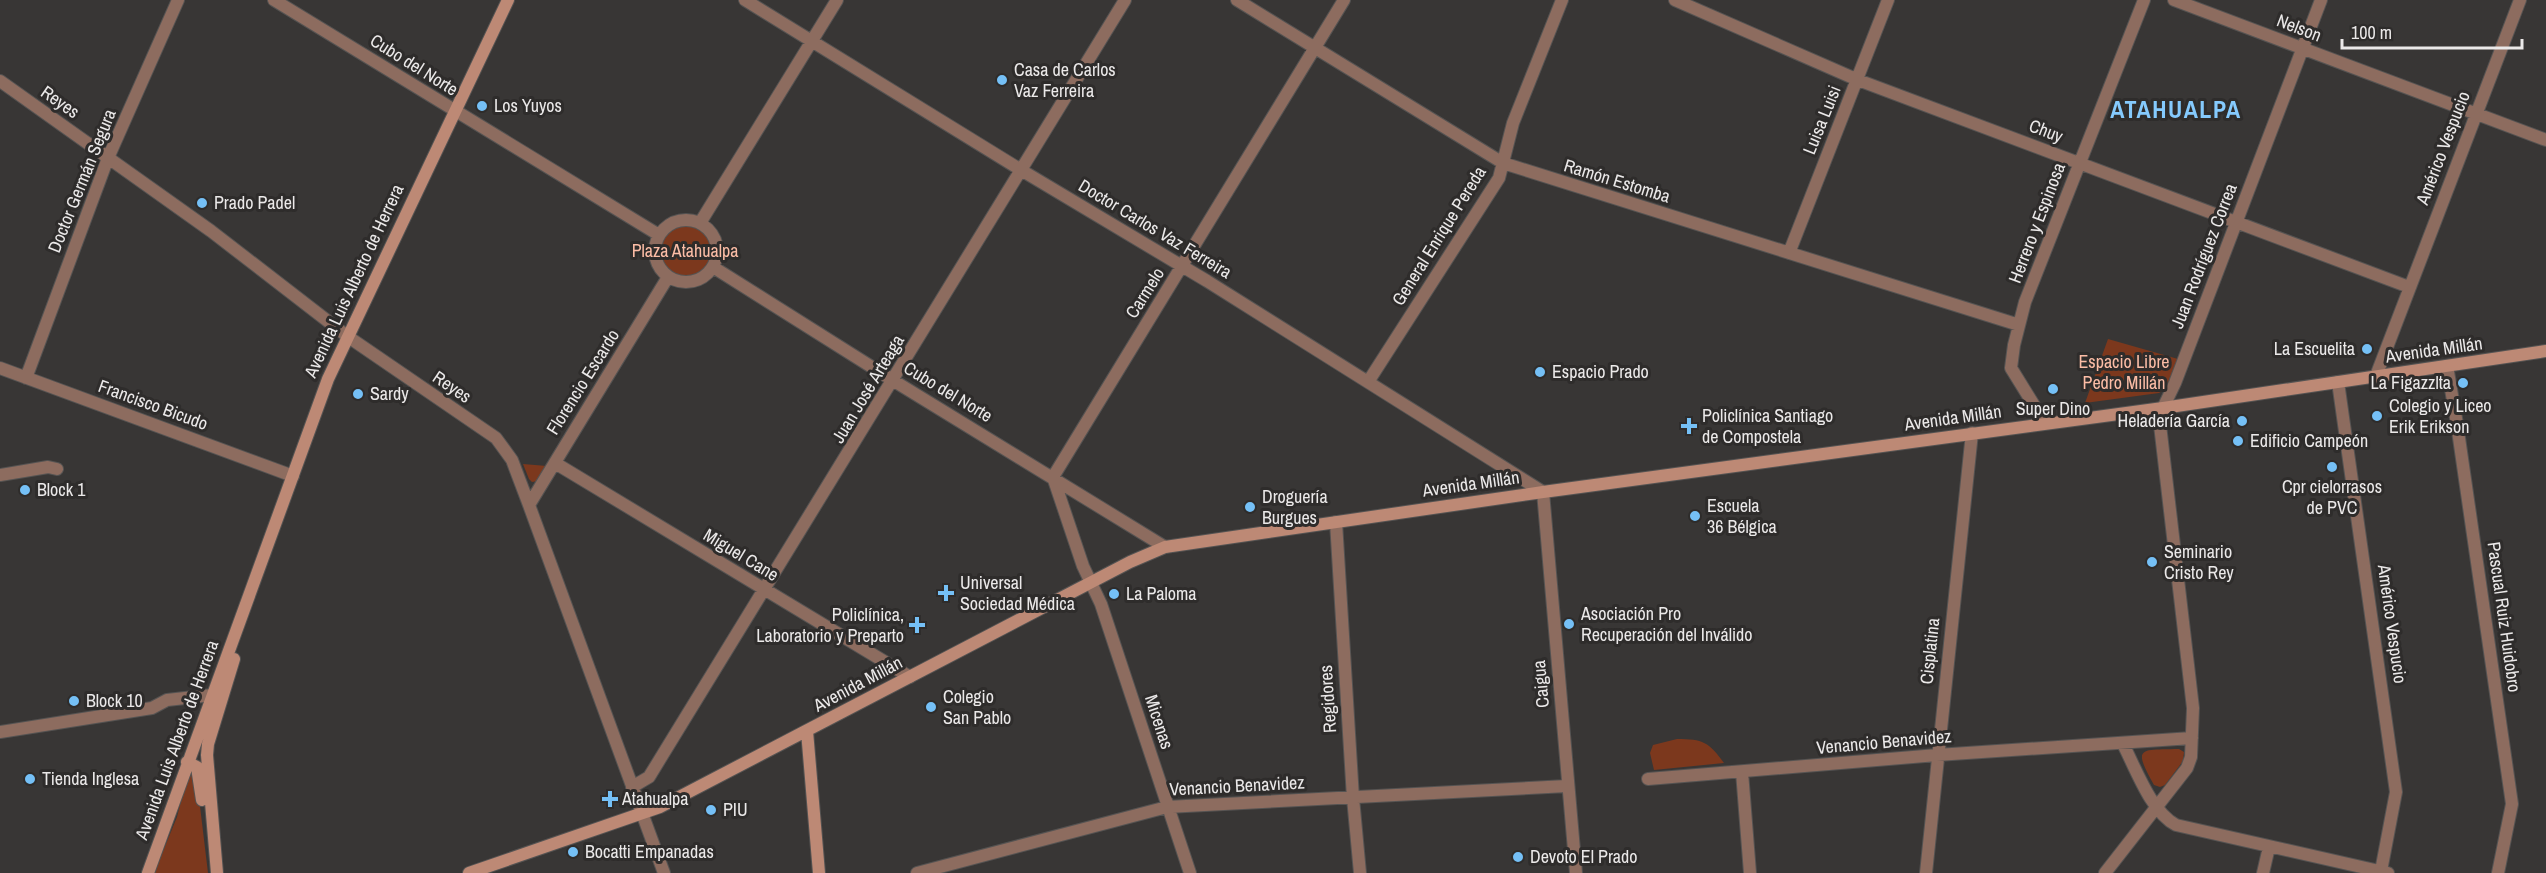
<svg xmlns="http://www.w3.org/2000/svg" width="2546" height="873" viewBox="0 0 2546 873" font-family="'Archivo Narrow',sans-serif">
	<rect width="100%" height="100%" fill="#383635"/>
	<!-- green -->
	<path fill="#7c381d" d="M659 251a26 26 0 1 1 52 0a26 26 0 1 1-52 0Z
		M 2108,339 L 2178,359 L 2168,387 L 2159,393 L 2085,403 Z
		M 523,464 L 547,466 L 538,481 L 532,482 L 529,479 Z
		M 1677,739 C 1703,739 1709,742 1724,763 L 1654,770 L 1650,753 L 1653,745 Z
		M 2179,749 L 2184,752 L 2183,761 L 2165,785 L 2160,787 L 2154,785 C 2132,746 2140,750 2179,749 Z
		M 189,768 L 196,773 L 208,873 L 154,873 L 177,817 Z"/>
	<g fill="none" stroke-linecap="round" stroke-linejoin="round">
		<!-- street casing -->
		<g stroke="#555352" stroke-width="14">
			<path id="street" d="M 274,0 L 659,235
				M 745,0 L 1021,170 L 1207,281 L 1543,492 L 1576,873
				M 1237,0 L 1503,163 L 2019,325
				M 1675,0 L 1858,80 L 2409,287
				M 2174,0 L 2546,140
				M 0,81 L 211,231 L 347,336 L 496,438 L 512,460 L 529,505 L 664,873
				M655 251a31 31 0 1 1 62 0a31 31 0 1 1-62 0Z
				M 700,223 L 837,0
				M 1789,253 L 1888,0
				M 713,267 L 894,381 L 1165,547
				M 2447,366 L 2457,424 L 2512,804 L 2498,873
				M 0,368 L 293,476
				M 2376,376 L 2520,0
				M 26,378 L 108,158 L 178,0
				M 1368,382 L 1499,178 L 1513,123 L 1562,0
				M 2338,382 L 2396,792 L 2381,871
				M 2045,423 L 2011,368 L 2014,345 L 2025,302 L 2144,0
				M 555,463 L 910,677
				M 0,475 L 48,467 L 57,469
				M 1053,477 L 1344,0
				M 1053,477 L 1083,566 L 1101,604 L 1190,873
				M 529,505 L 668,277
				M 1336,522 L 1353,798 L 1360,873
				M 0,732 L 152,708 L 167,700 L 212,695
				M 2123,744 C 2136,769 2151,812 2176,825 L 2388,873
				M 1742,772 L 1750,873
				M 1648,779 L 1937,755 L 2192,738
				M 632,787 L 649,777 L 1125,0
				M 917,873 L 1167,807 L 1567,786
				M 1926,873 L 1972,433
				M 2105,873 L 2187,768 L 2191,757 L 2193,708 L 2160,425 L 2163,408 L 2175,383 L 2321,0
				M 2263,873 L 2269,847"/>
		</g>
		<!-- secondary casing -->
		<g stroke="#555352" stroke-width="14">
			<path id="secondary" d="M 807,731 L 819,873
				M 187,762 L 197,767 L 202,800
				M 148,873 L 328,379 L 508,0
				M 217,873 L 207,755 L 208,744 L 234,659
				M 469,873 L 660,807 L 1130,562 L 1165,547 L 1543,492 L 2163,408 L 2546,351"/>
		</g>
		<!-- street -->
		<use href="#street" stroke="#8d6c5f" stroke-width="12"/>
		<!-- secondary -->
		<use href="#secondary" stroke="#bd8975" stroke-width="12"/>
	</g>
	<!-- markers -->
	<g fill="#75c0f6" stroke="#2e2c2b" stroke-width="2">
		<circle cx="1002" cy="80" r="6"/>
		<circle cx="482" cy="106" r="6"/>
		<circle cx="202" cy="203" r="6"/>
		<circle cx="2367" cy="349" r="6"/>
		<circle cx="1540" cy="372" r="6"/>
		<circle cx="2463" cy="383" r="6"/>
		<circle cx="2053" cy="389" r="6"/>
		<circle cx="358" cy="394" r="6"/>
		<circle cx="2377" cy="416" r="6"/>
		<circle cx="2242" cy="421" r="6"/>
		<path d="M1686 417h6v6h6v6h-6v6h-6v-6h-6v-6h6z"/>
		<circle cx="2238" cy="441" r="6"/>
		<circle cx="2332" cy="467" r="6"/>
		<circle cx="25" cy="490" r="6"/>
		<circle cx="1250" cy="507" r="6"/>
		<circle cx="1695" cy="516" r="6"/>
		<circle cx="2152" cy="562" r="6"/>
		<path d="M943 584h6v6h6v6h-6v6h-6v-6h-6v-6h6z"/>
		<circle cx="1114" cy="594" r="6"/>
		<circle cx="1569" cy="624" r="6"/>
		<path d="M914 616h6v6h6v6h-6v6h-6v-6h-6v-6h6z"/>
		<circle cx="74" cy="701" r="6"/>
		<circle cx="931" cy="707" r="6"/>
		<circle cx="30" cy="779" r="6"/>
		<path d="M607 790h6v6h6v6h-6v6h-6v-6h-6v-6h6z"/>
		<circle cx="711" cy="810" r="6"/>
		<circle cx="573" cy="852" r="6"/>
		<circle cx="1518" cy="857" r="6"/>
	</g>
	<g text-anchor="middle" stroke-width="6" stroke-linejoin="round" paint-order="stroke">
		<!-- street labels -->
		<g font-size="18" fill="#ebe9e9" stroke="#2e2c2b">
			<text transform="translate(2299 28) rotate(21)" y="6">Nelson</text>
			<text transform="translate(414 65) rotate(32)" y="6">Cubo del Norte</text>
			<text transform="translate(60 102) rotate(35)" y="6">Reyes</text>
			<text transform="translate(1822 120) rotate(-68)" y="6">Luisa Luisi</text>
			<text transform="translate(2046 131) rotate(21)" y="6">Chuy</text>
			<text transform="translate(2443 148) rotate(-69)" y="6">Américo Vespucio</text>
			<text transform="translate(82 181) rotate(-68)" y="6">Doctor Germán Segura</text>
			<text transform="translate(1617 181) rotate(17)" y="6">Ramón Estomba</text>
			<text transform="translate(2037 223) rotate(-69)" y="6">Herrero y Espinosa</text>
			<text transform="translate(1155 229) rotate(31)" y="6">Doctor Carlos Vaz Ferreira</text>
			<text transform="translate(1439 236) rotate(-58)" y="6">General Enrique Pereda</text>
			<text transform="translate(2204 256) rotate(-69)" y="6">Juan Rodríguez Correa</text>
			<text transform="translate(354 281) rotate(-65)" y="6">Avenida Luis Alberto de Herrera</text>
			<text transform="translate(1145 293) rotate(-58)" y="6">Carmelo</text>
			<text transform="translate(2434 350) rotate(-8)" y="6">Avenida Millán</text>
			<text transform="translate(583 382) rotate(-58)" y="6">Florencio Escardo</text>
			<text transform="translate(452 387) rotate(34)" y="6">Reyes</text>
			<text transform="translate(868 389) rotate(-59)" y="6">Juan José Arteaga</text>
			<text transform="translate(948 392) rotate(31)" y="6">Cubo del Norte</text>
			<text transform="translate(153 405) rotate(20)" y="6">Francisco Bicudo</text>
			<text transform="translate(1953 418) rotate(-8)" y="6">Avenida Millán</text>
			<text transform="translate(1471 484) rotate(-8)" y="6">Avenida Millán</text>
			<text transform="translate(741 555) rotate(31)" y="6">Miguel Cane</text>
			<text transform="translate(2504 617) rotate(82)" y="6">Pascual Ruiz Huidobro</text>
			<text transform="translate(2392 624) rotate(82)" y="6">Américo Vespucio</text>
			<text transform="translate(1930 651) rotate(-84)" y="6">Cisplatina</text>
			<text transform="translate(858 684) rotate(-28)" y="6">Avenida Millán</text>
			<text transform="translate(1541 684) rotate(-95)" y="6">Caigua</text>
			<text transform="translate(1328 699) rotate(-94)" y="6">Regidores</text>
			<text transform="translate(1159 722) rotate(72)" y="6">Micenas</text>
			<text transform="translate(177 740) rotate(-70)" y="6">Avenida Luis Alberto de Herrera</text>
			<text transform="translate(1884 742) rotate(-5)" y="6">Venancio Benavidez</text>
			<text transform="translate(1237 786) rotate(-3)" y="6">Venancio Benavidez</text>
		</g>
		<!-- poi labels -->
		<g font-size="18" fill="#ebe9e9" stroke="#2e2c2b" text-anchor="start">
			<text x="1014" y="76">Casa de Carlos<tspan x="1014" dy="21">Vaz Ferreira</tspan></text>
			<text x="494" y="112">Los Yuyos</text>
			<text x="214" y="209">Prado Padel</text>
			<text x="2355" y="355" text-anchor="end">La Escuelita</text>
			<text x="1552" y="378">Espacio Prado</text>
			<text x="2451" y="389" text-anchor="end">La Figazzlta</text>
			<text x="370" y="400">Sardy</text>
			<text x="2389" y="412">Colegio y Liceo<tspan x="2389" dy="21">Erik Erikson</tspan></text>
			<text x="2053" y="415" text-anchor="middle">Super Dino</text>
			<text x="1702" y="422">Policlínica Santiago<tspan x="1702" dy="21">de Compostela</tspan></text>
			<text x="2230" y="427" text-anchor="end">Heladería García</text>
			<text x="2250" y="447">Edificio Campeón</text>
			<text x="2332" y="493" text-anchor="middle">Cpr cielorrasos<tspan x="2332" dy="21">de PVC</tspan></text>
			<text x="37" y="496">Block 1</text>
			<text x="1262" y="503">Droguería<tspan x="1262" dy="21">Burgues</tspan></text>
			<text x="1707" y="512">Escuela<tspan x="1707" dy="21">36 Bélgica</tspan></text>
			<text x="2164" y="558">Seminario<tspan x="2164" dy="21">Cristo Rey</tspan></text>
			<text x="960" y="589">Universal<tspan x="960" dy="21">Sociedad Médica</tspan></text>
			<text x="1126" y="600">La Paloma</text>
			<text x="1581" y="620">Asociación Pro<tspan x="1581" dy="21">Recuperación del Inválido</tspan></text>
			<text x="904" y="621" text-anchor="end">Policlínica,<tspan x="904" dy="21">Laboratorio y Preparto</tspan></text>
			<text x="943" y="703">Colegio<tspan x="943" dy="21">San Pablo</tspan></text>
			<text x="86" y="707">Block 10</text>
			<text x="42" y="785">Tienda Inglesa</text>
			<text x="622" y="805">Atahualpa</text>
			<text x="723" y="816">PIU</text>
			<text x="585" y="858">Bocatti Empanadas</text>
			<text x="1530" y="863">Devoto El Prado</text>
		</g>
		<!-- park labels -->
		<g font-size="18" fill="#fcbda6" stroke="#2e2c2b">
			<text x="685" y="257">Plaza Atahualpa</text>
			<text x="2124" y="368">Espacio Libre<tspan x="2124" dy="21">Pedro Millán</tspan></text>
		</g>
		<!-- district labels -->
		<g font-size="24" font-weight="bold" letter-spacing="1.5" fill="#85cafd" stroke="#2e2c2b">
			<text x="2176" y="118">ATAHUALPA</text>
		</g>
	</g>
	<!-- scale -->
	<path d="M2342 39v9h180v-9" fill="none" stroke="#ebe9e9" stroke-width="3"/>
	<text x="2351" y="39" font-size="18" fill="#ebe9e9" stroke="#2e2c2b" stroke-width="4.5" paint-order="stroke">100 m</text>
</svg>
